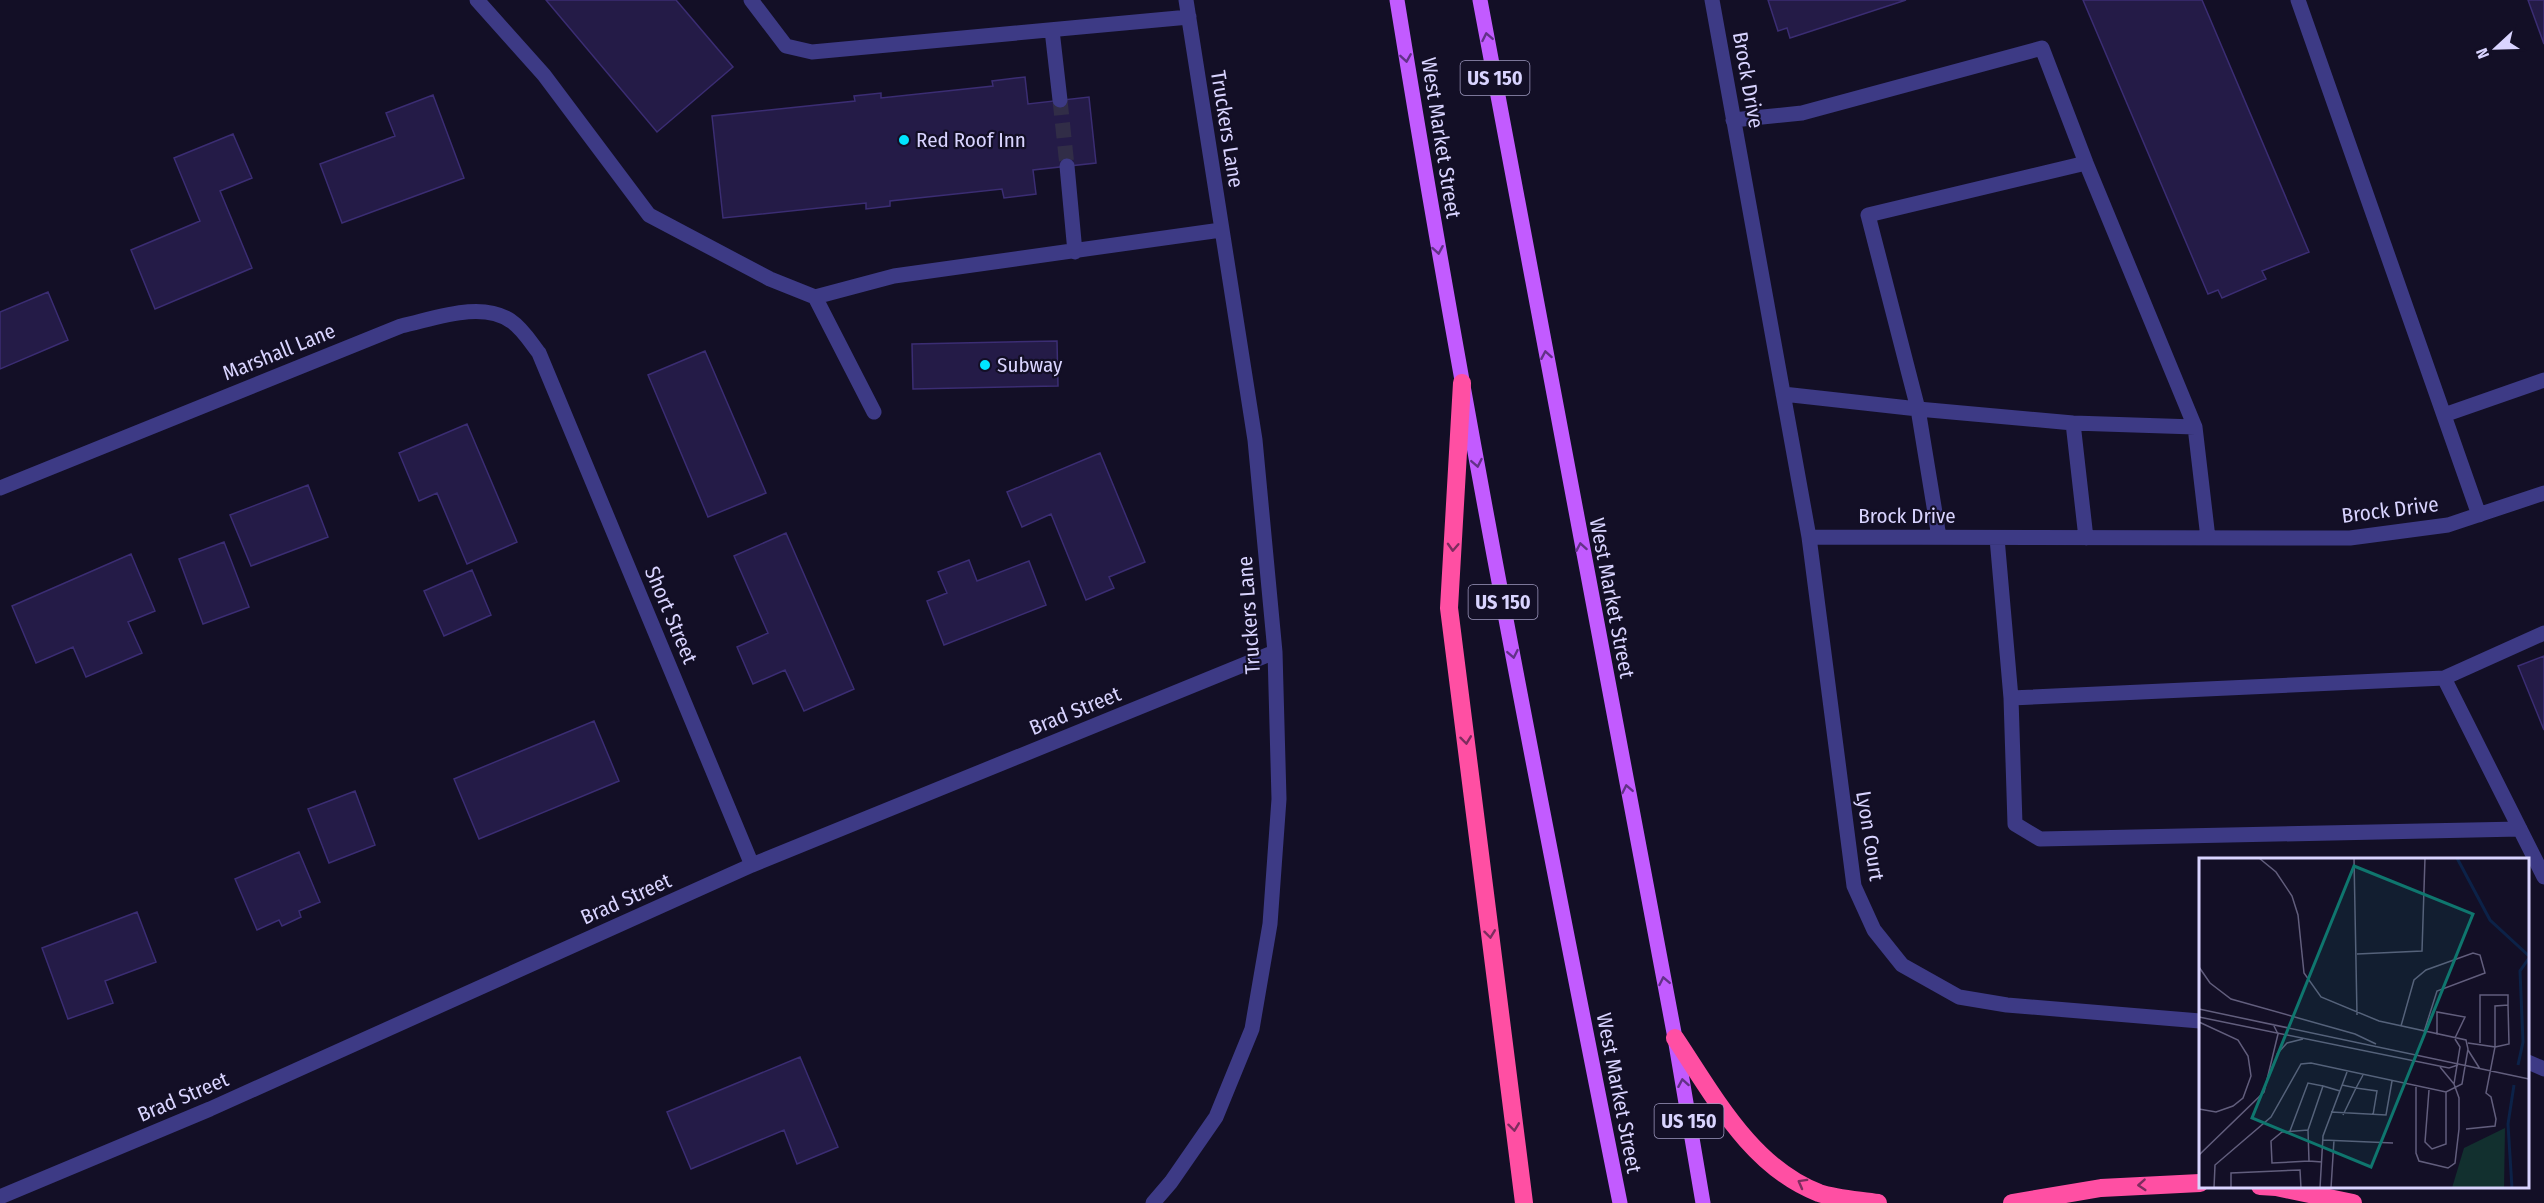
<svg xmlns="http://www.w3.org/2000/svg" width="2544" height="1203" viewBox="0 0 2544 1203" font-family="'Fira Sans Condensed',sans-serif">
	<rect width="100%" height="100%" fill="#130f26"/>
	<!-- building -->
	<path fill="#241b47" stroke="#3b2d73" stroke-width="1.5" d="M 546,0 L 676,0 L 733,67 L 657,132 Z
		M 546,0 L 676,0 L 733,67 L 657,132 Z
		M 1768,0 L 1906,0 L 1790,38 L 1787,28 L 1778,31 Z
		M 2083,0 L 2202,0 L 2309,252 L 2262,271 L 2266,279 L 2222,298 L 2218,290 L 2208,294 Z
		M 2528,0 L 2544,0 L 2544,44 Z
		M 1025,77 L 1028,104 L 1089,97 L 1096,163 L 1033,170 L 1036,194 L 1004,198 L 1002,189 L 890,201 L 890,206 L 866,209 L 866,203 L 723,218 L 712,116 L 855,101 L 854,96 L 881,93 L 881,98 L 993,86 L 992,81 Z
		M 1025,77 L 1028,104 L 1089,97 L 1096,163 L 1033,170 L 1036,194 L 1004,198 L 1002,189 L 890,201 L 890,206 L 866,209 L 866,203 L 723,218 L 712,116 L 855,101 L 854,96 L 881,93 L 881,98 L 993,86 L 992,81 Z
		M 433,95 L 464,178 L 342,223 L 320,164 L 395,136 L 386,113 Z
		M 233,134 L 252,178 L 220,191 L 252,268 L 155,309 L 131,250 L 200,221 L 174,158 Z
		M 48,292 L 68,340 L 0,369 L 0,312 Z
		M 1057,341 L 1058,386 L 913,389 L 912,344 Z
		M 705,351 L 766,493 L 708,517 L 648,375 Z
		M 467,424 L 517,542 L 467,564 L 437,493 L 419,501 L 399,453 Z
		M 1100,453 L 1145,562 L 1109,577 L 1114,588 L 1086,600 L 1051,514 L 1022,527 L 1007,492 Z
		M 308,485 L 328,537 L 251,566 L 230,515 Z
		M 786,533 L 854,689 L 804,711 L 785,670 L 753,684 L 737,647 L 768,633 L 734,556 Z
		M 224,542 L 249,607 L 203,624 L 179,559 Z
		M 131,554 L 155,611 L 128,622 L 142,653 L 86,677 L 73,647 L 36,663 L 12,606 Z
		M 969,560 L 977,581 L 1029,561 L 1046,605 L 944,645 L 927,601 L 947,593 L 938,572 Z
		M 472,570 L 491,615 L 444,636 L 424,591 Z
		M 2544,656 L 2544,730 L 2518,666 Z
		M 594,721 L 619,781 L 479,839 L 454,779 Z
		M 355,791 L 375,845 L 329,863 L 308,809 Z
		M 299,852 L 320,902 L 299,911 L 301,917 L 282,926 L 279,920 L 257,930 L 235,879 Z
		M 137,912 L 156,962 L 105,981 L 113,1003 L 68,1019 L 42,948 Z
		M 800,1057 L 838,1147 L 797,1164 L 784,1130 L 691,1169 L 667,1112 Z"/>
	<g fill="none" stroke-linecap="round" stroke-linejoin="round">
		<!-- minor-tunnel -->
		<path stroke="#312d47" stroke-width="15" stroke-dasharray="15 8" stroke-linecap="butt" d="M 1060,100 L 1067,166"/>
		<!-- minor -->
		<path stroke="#3d3a85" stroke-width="15" d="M 477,0 L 544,75 L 649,215 L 770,279 L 815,297 L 894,276 L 1221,230
			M 751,0 L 786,46 L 812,52 L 1189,17
			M 1712,0 L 1809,537 L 1854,886 L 1874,930 L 1902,965 L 1959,997 L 2007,1005 L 2200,1021
			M 2298,0 L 2479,515
			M 1052,30 L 1060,100
			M 1733,120 L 1802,113 L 2042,48 L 2086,163 L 2195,427 L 2208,538
			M 2086,163 L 1868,215 L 1918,409 L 2073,423 L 2195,427
			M 1067,166 L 1075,252
			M 815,297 L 874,412
			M 1783,394 L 1918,409 L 1939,537
			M 2444,415 L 2544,380
			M 2073,423 L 2086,538
			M 0,488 L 401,326 C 434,319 481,300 511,321 C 523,329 531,343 539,353 L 752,865
			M 1809,537 L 2350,538 L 2448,525 L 2544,493
			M 1997,538 L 2011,698 L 2444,678
			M 2544,633 L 2444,678 L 2544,877
			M 2011,698 L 2015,824 L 2040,839 L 2520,829
			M 2528,1062 L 2544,1069
			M 0,1197 L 210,1109 L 752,865 L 1275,652
			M 1153,1203 L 1171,1182 L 1216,1117 L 1252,1029 L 1270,924 L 1279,799 L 1275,652 L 1255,440 L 1186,0"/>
		<!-- major -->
		<path stroke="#c25bff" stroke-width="15" d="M 1397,0 C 1462,403 1540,803 1620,1203
			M 1480,0 L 1675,1038 L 1703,1203"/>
		<!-- highway -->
		<path stroke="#ff4fa3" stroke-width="18" d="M 1462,383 L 1449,608 L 1524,1203
			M 1675,1038 C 1714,1096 1751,1167 1819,1193 C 1837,1199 1859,1200 1878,1203
			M 2260,1186 L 2276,1187 L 2353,1203
			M 2012,1203 L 2101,1188 L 2200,1183"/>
	</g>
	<!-- one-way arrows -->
	<defs><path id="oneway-chevron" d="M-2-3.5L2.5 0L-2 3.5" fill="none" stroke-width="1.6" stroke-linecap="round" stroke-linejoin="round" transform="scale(1.5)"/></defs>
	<g stroke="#623188">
		<use href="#oneway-chevron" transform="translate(1487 37) rotate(-101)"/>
		<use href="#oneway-chevron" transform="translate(1406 58) rotate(81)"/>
		<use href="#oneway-chevron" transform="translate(1438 250) rotate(80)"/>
		<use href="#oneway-chevron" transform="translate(1546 355) rotate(-100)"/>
		<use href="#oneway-chevron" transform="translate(1477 463) rotate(79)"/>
		<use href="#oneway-chevron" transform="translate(1581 547) rotate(-100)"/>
		<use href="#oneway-chevron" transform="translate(1513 654) rotate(79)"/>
		<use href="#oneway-chevron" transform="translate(1627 789) rotate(-101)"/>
		<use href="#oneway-chevron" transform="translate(1664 981) rotate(-101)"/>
		<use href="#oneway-chevron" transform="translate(1683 1083) rotate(-100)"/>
	</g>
	<g stroke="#7d2c5e">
		<use href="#oneway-chevron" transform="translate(1453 547) rotate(93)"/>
		<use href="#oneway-chevron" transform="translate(1466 740) rotate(83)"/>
		<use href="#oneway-chevron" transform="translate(1490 934) rotate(83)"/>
		<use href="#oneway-chevron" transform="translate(1514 1127) rotate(83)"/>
		<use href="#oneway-chevron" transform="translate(1802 1183) rotate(-151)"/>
		<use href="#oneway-chevron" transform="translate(2142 1185) rotate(176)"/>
	</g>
	<!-- markers -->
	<g fill="#00e5ff" stroke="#130f26" stroke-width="2">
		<circle cx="904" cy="140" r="6"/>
		<circle cx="985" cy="365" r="6"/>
	</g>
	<g text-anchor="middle" stroke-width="4.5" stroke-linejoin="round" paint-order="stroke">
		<!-- shield labels -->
		<g fill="#130f26" stroke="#9e99be" stroke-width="1.5">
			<rect x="1460.5" y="61" width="69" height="34" rx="4.5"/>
			<rect x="1468.5" y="585" width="69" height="34" rx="4.5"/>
			<rect x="1654.5" y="1104" width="69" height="34" rx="4.5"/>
		</g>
		<g font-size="20" font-weight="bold" fill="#d9d4ff">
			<text x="1495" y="85">US 150</text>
			<text x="1503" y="609">US 150</text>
			<text x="1689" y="1128">US 150</text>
		</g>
		<!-- street labels -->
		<g font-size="21" fill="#d9d4ff" stroke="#130f26">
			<text transform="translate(1748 80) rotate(80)" y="7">Brock Drive</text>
			<text transform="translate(1227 129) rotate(81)" y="7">Truckers Lane</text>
			<text transform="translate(1441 138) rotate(81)" y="7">West Market Street</text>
			<text transform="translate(279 352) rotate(-22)" y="7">Marshall Lane</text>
			<text transform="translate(2390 510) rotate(-7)" y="7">Brock Drive</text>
			<text x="1907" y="523">Brock Drive</text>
			<text transform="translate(1612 598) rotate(79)" y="7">West Market Street</text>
			<text transform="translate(671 615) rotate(67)" y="7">Short Street</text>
			<text transform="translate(1249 615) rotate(-94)" y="7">Truckers Lane</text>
			<text transform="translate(1075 711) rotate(-22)" y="7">Brad Street</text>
			<text transform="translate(1870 836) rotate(81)" y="7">Lyon Court</text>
			<text transform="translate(626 899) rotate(-24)" y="7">Brad Street</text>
			<text transform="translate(1619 1093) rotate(79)" y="7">West Market Street</text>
			<text transform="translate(183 1097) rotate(-23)" y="7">Brad Street</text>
		</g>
		<!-- poi labels -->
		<g font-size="21" fill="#d9d4ff" stroke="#130f26" text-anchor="start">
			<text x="916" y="147">Red Roof Inn</text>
			<text x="997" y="372">Subway</text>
		</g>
	</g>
	<!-- overview -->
	<g transform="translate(2199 858)">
		<rect width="330" height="330" fill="#130f26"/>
		<path d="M 306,270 L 305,330 L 253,330 L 265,290 Z" fill="#12302f"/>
		<path fill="none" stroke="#0c2248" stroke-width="3" d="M 258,0 L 291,62 L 330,98M 319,207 L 324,184 L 321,113 L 330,100M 313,330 L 309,266 L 315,227"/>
		<path fill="none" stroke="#625e7d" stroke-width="1.5" d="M 155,0 L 158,157M 158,96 L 223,93 L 226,0M 0,109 L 11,125 L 32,141 L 156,176 L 177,186M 309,147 L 310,186 L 296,189 L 296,148 ZM 0,151 L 330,221M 0,159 L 250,210 L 259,207M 0,164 L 39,182 L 49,198 L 52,218 L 44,240 L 34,248 L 17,254 L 0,251M 202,168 L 215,122 L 227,112 L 274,95 L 281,97 L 286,115 L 238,133 L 225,174M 238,177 L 238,154 L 266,159 L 256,180M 281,185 L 281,137 L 309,137 L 309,147M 269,192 L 281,211M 78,196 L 88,185 L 104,181M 241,209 L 255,226M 143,227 L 157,230 L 164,217M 217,229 L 217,295 L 220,303 L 249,310 L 256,305 L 260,271 L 260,240 L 255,226 L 261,189 L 256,181M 230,232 L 226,284 L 233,291 L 247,286 L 247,234M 132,254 L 187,257 L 193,223M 144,257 L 157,230 L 178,233 L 174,257M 267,271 L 296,268 L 297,261 L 292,239 L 287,235 L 296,189 L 269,185M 109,272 L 124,228 L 141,233M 91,273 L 109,225 L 124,228M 124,282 L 194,285M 0,297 L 65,234 L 79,176 L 74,166M 110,303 L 73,305 L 72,283 L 83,274 L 109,272 L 110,303 L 123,304M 15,330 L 16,307 L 72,259 L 102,206 L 112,205 L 247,234 L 263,226 L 269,191 L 267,182 L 180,163 L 122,139 L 105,115 L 99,57 L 93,38 L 77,14 L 60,0M 32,330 L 32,315 L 101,312 L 102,330M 121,330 L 124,278 L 148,214M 132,330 L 135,282"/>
		<path fill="#0f766e" fill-opacity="0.15" stroke="#0f766e" stroke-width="3" d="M 155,8 L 274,56 L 172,309 L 53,260 Z"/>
		<rect width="330" height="330" fill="none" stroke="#d9d4ff" stroke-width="3"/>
	</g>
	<!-- north arrow -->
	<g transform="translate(2496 48) rotate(248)" stroke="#130f26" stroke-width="4.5" paint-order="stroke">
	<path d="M0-4.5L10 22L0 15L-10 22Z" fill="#d9d4ff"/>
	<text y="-9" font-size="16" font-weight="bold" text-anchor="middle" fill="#d9d4ff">N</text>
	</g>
</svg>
